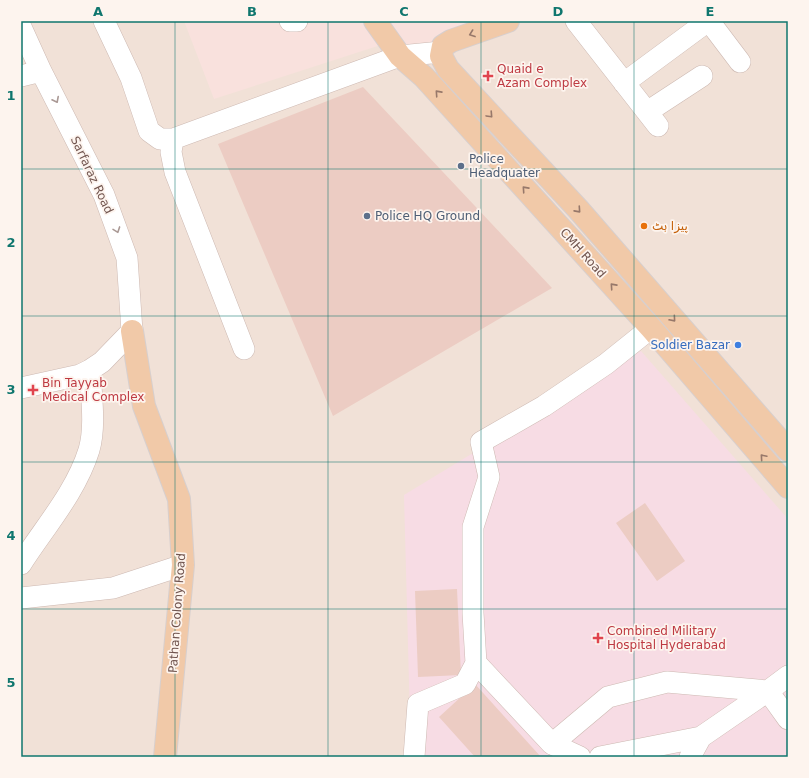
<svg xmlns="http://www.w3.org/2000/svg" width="809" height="778" viewBox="0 0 809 778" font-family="'DejaVu Sans','Noto Sans Arabic',sans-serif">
	<rect width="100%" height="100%" fill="#faf0e8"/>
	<!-- residential -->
	<path fill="#f1e1d7" d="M 21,21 L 788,21 L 788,757 L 21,757 Z"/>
	<!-- commercial -->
	<path fill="#f9e1dd" d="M 184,21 L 494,21 L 400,56 L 390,42 L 214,99 Z"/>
	<!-- medical -->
	<path fill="#f7dce4" d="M 641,351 L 788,519 L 788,757 L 411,757 L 404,495 Z"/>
	<!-- building -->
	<path fill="#ecccc3" d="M 363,87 L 552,288 L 333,416 L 218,144 Z
		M 645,503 L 685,561 L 657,581 L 616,523 Z
		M 457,589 L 461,675 L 418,677 L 415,591 Z
		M 475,684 L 541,757 L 475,757 L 439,717 Z"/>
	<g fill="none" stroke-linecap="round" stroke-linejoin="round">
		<!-- minor casing -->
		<g stroke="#cdb9b2" stroke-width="22">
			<path id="minor" d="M 104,21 L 131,78 L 149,131 L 160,139 L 173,139 L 400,56 L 441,52
				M 290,21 L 297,21
				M 576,21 L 658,126
				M 709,21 L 740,62
				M 21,27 L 41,71 L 104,195 L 127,258 L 132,331 L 102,362 L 90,370 L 80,375 L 21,388
				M 21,76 L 41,71
				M 624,83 L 708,21
				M 647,112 L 702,76
				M 173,139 L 171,152 L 175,172 L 244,349
				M 21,564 C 44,528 76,492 89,450 C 96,426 91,395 90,370
				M 21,598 L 113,588 L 183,565
				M 476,663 L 473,613 L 473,527 L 489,477 L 481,442 L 544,406 L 606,364 L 651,328
				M 552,744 L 580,757
				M 414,757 L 418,704 L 465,684 L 476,663 L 552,744 L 608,697 L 667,682 L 768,691 L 788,676
				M 600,757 L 701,737
				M 690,757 L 701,737 L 768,691 L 788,719"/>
		</g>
		<!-- major casing -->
		<g stroke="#d7cfce" stroke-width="24">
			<path id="major" d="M 375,21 L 400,56 L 424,77 L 651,328 L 788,487
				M 508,21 L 451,41 L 443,46 L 441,56 L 448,69 L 578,209 L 788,450
				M 132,331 L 144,406 L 179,499 L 183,565 L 165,757"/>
		</g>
		<!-- minor -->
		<use href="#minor" stroke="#fff" stroke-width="21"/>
		<!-- major -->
		<use href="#major" stroke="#f1c9a8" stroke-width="22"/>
	</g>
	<!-- one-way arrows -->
	<defs><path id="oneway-chevron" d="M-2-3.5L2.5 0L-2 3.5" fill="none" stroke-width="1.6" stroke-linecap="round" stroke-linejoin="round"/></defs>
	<g stroke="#97786a">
		<use href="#oneway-chevron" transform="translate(472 34) rotate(160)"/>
		<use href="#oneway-chevron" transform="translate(438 93) rotate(-132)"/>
		<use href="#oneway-chevron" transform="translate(490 115) rotate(47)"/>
		<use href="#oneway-chevron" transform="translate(525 189) rotate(-132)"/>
		<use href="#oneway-chevron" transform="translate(578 210) rotate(48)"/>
		<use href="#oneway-chevron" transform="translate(613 286) rotate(-132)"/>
		<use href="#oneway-chevron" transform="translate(673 319) rotate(49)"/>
		<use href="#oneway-chevron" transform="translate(763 457) rotate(-131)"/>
	</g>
	<g stroke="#aa9995">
		<use href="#oneway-chevron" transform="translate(56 100) rotate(63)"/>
		<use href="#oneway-chevron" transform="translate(117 230) rotate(70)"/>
	</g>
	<!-- grid -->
	<path fill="none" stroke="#0f766e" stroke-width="1" stroke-opacity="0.55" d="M 175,21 L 175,757M 328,21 L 328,757M 481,21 L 481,757M 634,21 L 634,757M 21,169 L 788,169M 21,316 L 788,316M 21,462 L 788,462M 21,609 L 788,609"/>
	<!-- markers -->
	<g fill="#e0444e" stroke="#fdf4ee" stroke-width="1.5">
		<path d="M486 70h4v4h4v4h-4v4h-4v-4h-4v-4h4z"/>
		<path d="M31 384h4v4h4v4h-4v4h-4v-4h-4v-4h4z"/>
		<path d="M596 632h4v4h4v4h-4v4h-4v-4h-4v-4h4z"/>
	</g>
	<g fill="#5c6f8a" stroke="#fdf4ee" stroke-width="1.5">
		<circle cx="461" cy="166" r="4"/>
		<circle cx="367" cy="216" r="4"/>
	</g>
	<circle fill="#e8710a" stroke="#fdf4ee" stroke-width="1.5" cx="644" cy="226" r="4"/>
	<circle fill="#3f7fe0" stroke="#fdf4ee" stroke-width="1.5" cx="738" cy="345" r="4"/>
	<g text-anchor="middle" stroke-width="3.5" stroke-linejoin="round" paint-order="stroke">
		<!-- health labels -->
		<g font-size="12" fill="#be3a42" stroke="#fdf4ee" text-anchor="start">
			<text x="497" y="73">Quaid e<tspan x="497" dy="14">Azam Complex</tspan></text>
			<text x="42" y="387">Bin Tayyab<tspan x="42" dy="14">Medical Complex</tspan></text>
			<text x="607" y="635">Combined Military<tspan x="607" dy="14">Hospital Hyderabad</tspan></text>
		</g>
		<!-- service labels -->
		<g font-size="12" fill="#4e5e75" stroke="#fdf4ee" text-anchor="start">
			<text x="469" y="163">Police<tspan x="469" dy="14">Headquater</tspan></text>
			<text x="375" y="220">Police HQ Ground</text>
		</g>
		<!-- street labels -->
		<g font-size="12" fill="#71554f" stroke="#fdf4ee">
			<text transform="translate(92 175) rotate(65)" y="4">Sarfaraz Road</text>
			<text transform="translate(583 253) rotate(48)" y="4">CMH Road</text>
			<text transform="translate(177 613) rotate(-86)" y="4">Pathan Colony Road</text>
		</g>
		<!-- food labels -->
		<g font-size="12" fill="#c56008" stroke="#fdf4ee" text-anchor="start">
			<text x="652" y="230">پیزا ہٹ</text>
		</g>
		<!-- shop labels -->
		<g font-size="12" fill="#366cbe" stroke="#fdf4ee" text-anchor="end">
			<text x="730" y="349">Soldier Bazar</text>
		</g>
	</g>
	<!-- border -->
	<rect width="809" height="778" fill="none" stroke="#fdf4ee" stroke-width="44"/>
	<rect x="22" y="22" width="765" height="734" fill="none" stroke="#0f766e" stroke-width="1.5"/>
	<g font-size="13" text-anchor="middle" font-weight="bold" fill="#0f766e">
		<text x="98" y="16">A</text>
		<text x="252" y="16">B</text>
		<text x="404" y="16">C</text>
		<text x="558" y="16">D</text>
		<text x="710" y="16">E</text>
		<text x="11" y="100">1</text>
		<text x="11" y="247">2</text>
		<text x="11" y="394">3</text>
		<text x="11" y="540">4</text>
		<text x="11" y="687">5</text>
	</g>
</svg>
